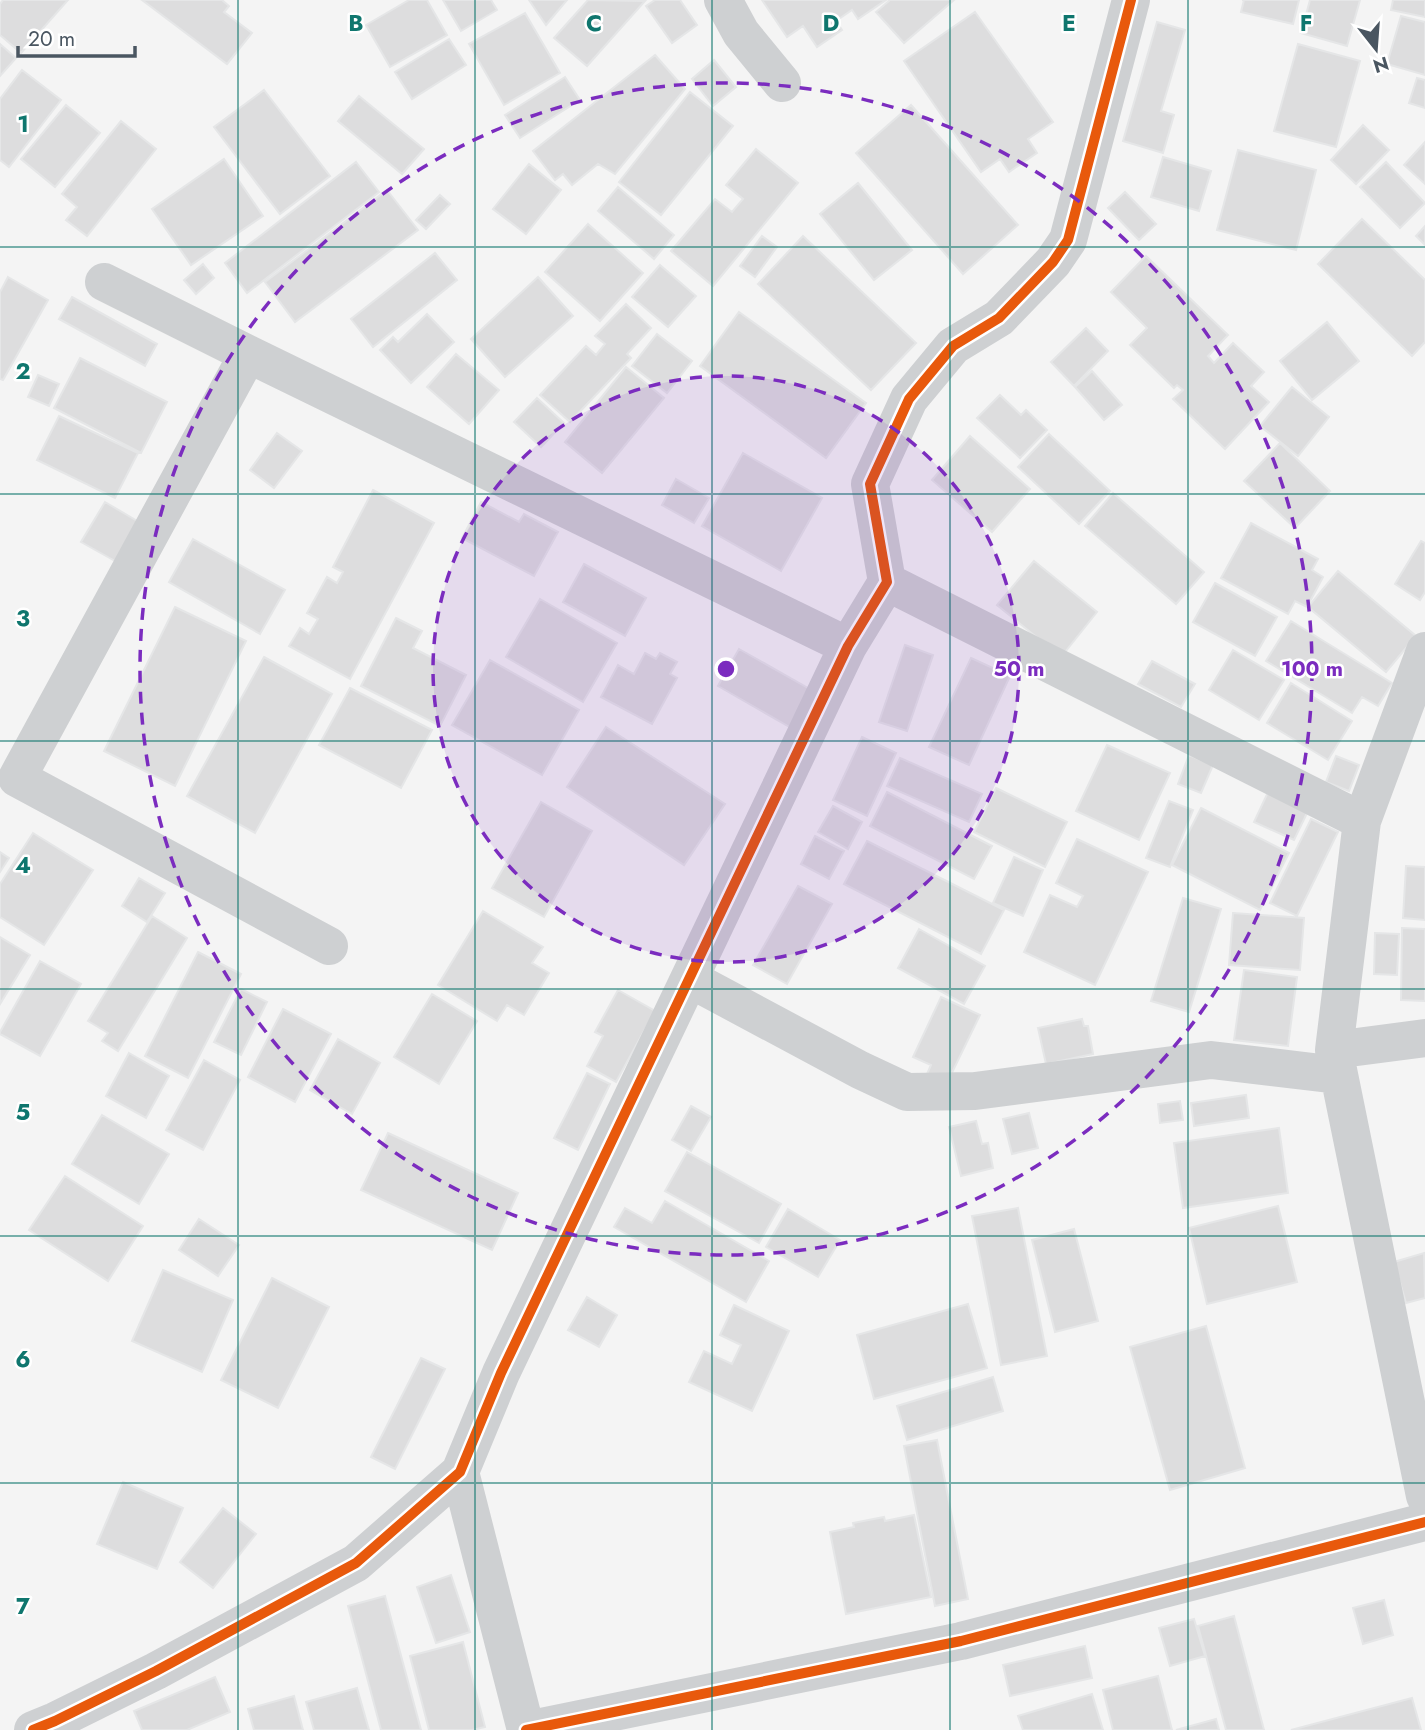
<svg xmlns="http://www.w3.org/2000/svg" width="1425" height="1730" viewBox="0 0 1425 1730" font-family="Jost,sans-serif">
	<rect width="100%" height="100%" fill="#f4f4f4"/>
	<!-- building -->
	<path fill="#ddddde" stroke="#e5e6e7" stroke-width="2" d="M 3,0 L 68,0 L 21,53 L 0,35 L 0,4 Z
		M 142,0 L 222,0 L 229,6 L 224,12 L 252,33 L 227,64 Z
		M 409,0 L 427,0 L 447,35 L 390,67 L 366,25 Z
		M 443,0 L 491,0 L 497,10 L 461,31 Z
		M 529,0 L 567,0 L 546,25 Z
		M 588,0 L 645,1 L 587,66 L 554,38 Z
		M 655,0 L 680,0 L 697,25 L 672,43 L 646,6 Z
		M 762,0 L 886,0 L 858,19 L 852,10 L 836,21 L 842,30 L 817,47 L 803,26 L 787,37 Z
		M 890,0 L 954,0 L 904,43 L 876,12 Z
		M 1242,0 L 1299,0 L 1293,24 L 1241,12 L 1244,0 Z
		M 1310,0 L 1360,0 L 1347,46 L 1301,33 Z
		M 1393,0 L 1425,0 L 1425,17 L 1391,10 Z
		M 975,12 L 1053,122 L 1028,139 L 1037,153 L 1009,172 L 1000,159 L 981,172 L 904,61 Z
		M 525,13 L 560,73 L 504,105 L 469,44 Z
		M 1401,16 L 1425,22 L 1425,75 L 1387,64 Z
		M 1157,22 L 1185,30 L 1161,111 L 1174,115 L 1163,153 L 1123,141 Z
		M 449,39 L 466,65 L 412,99 L 395,72 Z
		M 0,44 L 16,58 L 0,76 Z
		M 1298,44 L 1360,61 L 1336,147 L 1274,131 Z
		M 655,55 L 685,89 L 615,174 L 598,164 L 572,185 L 563,174 L 555,180 L 533,151 Z
		M 714,60 L 736,87 L 713,106 L 692,79 Z
		M 22,70 L 61,100 L 9,167 L 0,160 L 0,99 Z
		M 565,77 L 580,100 L 520,138 L 505,115 Z
		M 1417,78 L 1425,80 L 1425,108 L 1409,103 Z
		M 264,90 L 330,176 L 280,214 L 214,127 Z
		M 690,92 L 733,126 L 661,215 L 619,182 Z
		M 359,96 L 424,149 L 402,174 L 338,121 Z
		M 66,105 L 100,133 L 55,187 L 21,159 Z
		M 911,105 L 1018,225 L 963,274 L 856,153 Z
		M 121,121 L 156,149 L 87,236 L 66,220 L 77,207 L 62,194 Z
		M 1363,125 L 1389,150 L 1356,184 L 1331,160 Z
		M 1425,142 L 1425,184 L 1404,165 Z
		M 756,149 L 798,183 L 713,286 L 671,251 L 715,199 L 732,212 L 743,199 L 726,185 Z
		M 1238,150 L 1316,170 L 1296,250 L 1217,230 Z
		M 1163,157 L 1211,171 L 1199,211 L 1151,197 Z
		M 224,159 L 263,216 L 191,265 L 152,209 Z
		M 356,162 L 379,192 L 247,293 L 225,263 Z
		M 1386,162 L 1425,203 L 1400,228 L 1360,187 Z
		M 529,164 L 561,190 L 526,234 L 493,209 Z
		M 858,183 L 912,250 L 874,280 L 820,214 Z
		M 618,187 L 674,235 L 654,259 L 598,211 Z
		M 387,190 L 418,230 L 295,322 L 265,282 Z
		M 1125,192 L 1156,224 L 1139,240 L 1108,208 Z
		M 440,195 L 450,204 L 426,229 L 416,220 Z
		M 1362,219 L 1425,280 L 1425,342 L 1412,356 L 1318,264 Z
		M 588,224 L 643,273 L 600,321 L 545,272 Z
		M 1425,226 L 1425,245 L 1416,236 Z
		M 762,236 L 777,247 L 755,277 L 740,266 Z
		M 803,236 L 916,343 L 871,390 L 758,284 Z
		M 435,253 L 457,280 L 373,347 L 351,319 Z
		M 1146,256 L 1228,335 L 1208,356 L 1214,363 L 1233,343 L 1264,372 L 1251,386 L 1269,402 L 1225,449 L 1173,399 L 1183,390 L 1177,385 L 1174,388 L 1130,345 L 1147,328 L 1111,292 Z
		M 203,264 L 214,278 L 196,294 L 184,280 Z
		M 660,265 L 696,296 L 668,327 L 632,297 Z
		M 8,277 L 48,300 L 3,380 L 0,379 L 0,292 Z
		M 538,277 L 573,316 L 505,377 L 471,339 Z
		M 72,297 L 157,344 L 145,366 L 59,319 Z
		M 626,304 L 651,328 L 627,354 L 631,358 L 570,422 L 540,395 L 586,346 L 596,355 L 605,344 L 595,336 Z
		M 739,312 L 866,403 L 826,458 L 700,366 Z
		M 427,314 L 454,342 L 411,383 L 380,350 L 393,337 L 398,342 Z
		M 1327,322 L 1359,361 L 1312,400 L 1280,361 Z
		M 1086,328 L 1108,351 L 1074,386 L 1051,362 Z
		M 657,334 L 692,361 L 667,393 L 632,366 Z
		M 456,354 L 499,390 L 469,424 L 427,387 Z
		M 80,358 L 167,402 L 141,453 L 54,408 Z
		M 626,367 L 664,398 L 602,473 L 565,442 Z
		M 1092,371 L 1122,405 L 1104,420 L 1075,387 Z
		M 38,375 L 59,384 L 49,406 L 28,397 Z
		M 1292,387 L 1329,417 L 1298,456 L 1260,426 Z
		M 1000,395 L 1021,415 L 1026,410 L 1047,430 L 1020,458 L 977,418 Z
		M 537,398 L 564,423 L 541,447 L 514,422 Z
		M 59,416 L 138,453 L 115,498 L 37,460 Z
		M 277,433 L 302,451 L 274,488 L 250,470 Z
		M 1049,434 L 1110,491 L 1079,524 L 1018,467 Z
		M 970,436 L 1030,489 L 992,532 L 932,480 Z
		M 1280,443 L 1330,491 L 1295,528 L 1244,481 Z
		M 743,453 L 822,498 L 781,571 L 702,526 Z
		M 676,479 L 709,498 L 694,523 L 662,505 Z
		M 373,490 L 434,523 L 350,679 L 289,646 L 300,628 L 309,634 L 318,619 L 307,613 L 327,577 L 337,583 L 343,572 L 333,567 Z
		M 1113,493 L 1204,572 L 1176,604 L 1085,526 Z
		M 105,502 L 139,522 L 115,561 L 81,542 Z
		M 481,502 L 519,522 L 524,514 L 558,532 L 534,576 L 462,538 Z
		M 1251,523 L 1318,559 L 1312,570 L 1323,577 L 1307,607 L 1295,601 L 1288,614 L 1221,578 Z
		M 193,539 L 285,590 L 260,634 L 169,582 Z
		M 1421,541 L 1425,543 L 1425,592 L 1420,600 L 1395,584 Z
		M 1034,561 L 1097,612 L 1061,657 L 997,605 Z
		M 584,564 L 646,598 L 625,636 L 563,602 Z
		M 1338,571 L 1416,636 L 1386,672 L 1308,607 Z
		M 1215,583 L 1277,617 L 1255,656 L 1193,622 Z
		M 540,599 L 617,643 L 583,702 L 506,657 Z
		M 175,607 L 246,641 L 175,786 L 104,751 Z
		M 396,618 L 422,631 L 413,648 L 466,675 L 440,726 L 361,686 Z
		M 1291,621 L 1392,683 L 1378,706 L 1362,697 L 1352,713 L 1266,661 Z
		M 905,645 L 933,655 L 907,731 L 879,722 Z
		M 739,649 L 815,692 L 793,729 L 718,686 Z
		M 1233,650 L 1284,680 L 1259,720 L 1209,690 Z
		M 645,653 L 656,659 L 660,653 L 677,662 L 670,674 L 677,678 L 652,724 L 601,697 L 618,665 L 634,674 Z
		M 264,657 L 332,694 L 255,833 L 187,796 Z
		M 971,658 L 1010,676 L 969,765 L 929,747 Z
		M 490,660 L 579,710 L 542,775 L 452,725 Z
		M 1152,661 L 1195,684 L 1181,707 L 1138,684 Z
		M 1291,683 L 1352,721 L 1328,760 L 1267,723 Z
		M 350,688 L 432,730 L 401,788 L 319,745 Z
		M 606,727 L 725,804 L 684,865 L 567,787 Z
		M 862,737 L 896,753 L 867,816 L 833,800 Z
		M 1107,745 L 1170,773 L 1139,840 L 1076,811 Z
		M 1189,755 L 1213,765 L 1201,793 L 1178,784 Z
		M 1336,756 L 1359,765 L 1349,791 L 1326,782 Z
		M 900,758 L 982,794 L 969,822 L 887,786 Z
		M 996,788 L 1067,822 L 1045,867 L 974,832 Z
		M 1269,790 L 1309,809 L 1294,840 L 1254,822 Z
		M 887,792 L 992,846 L 974,879 L 870,826 Z
		M 1169,801 L 1193,810 L 1170,867 L 1146,858 Z
		M 541,802 L 592,831 L 544,917 L 492,888 Z
		M 833,806 L 862,822 L 848,849 L 818,832 Z
		M 1201,808 L 1289,853 L 1260,910 L 1172,865 Z
		M 1311,819 L 1338,832 L 1297,916 L 1270,903 Z
		M 33,833 L 93,870 L 44,945 L 0,917 L 0,884 Z
		M 815,836 L 844,851 L 829,879 L 801,864 Z
		M 1077,839 L 1148,872 L 1095,985 L 1024,952 L 1050,895 L 1077,907 L 1083,896 L 1056,883 Z
		M 867,841 L 1004,910 L 981,954 L 844,884 Z
		M 0,852 L 9,858 L 0,872 Z
		M 1014,857 L 1043,870 L 1023,916 L 993,903 Z
		M 1406,866 L 1425,867 L 1425,920 L 1403,918 Z
		M 139,878 L 165,893 L 147,922 L 122,906 Z
		M 798,886 L 832,904 L 787,984 L 753,965 Z
		M 1183,898 L 1221,909 L 1189,1012 L 1151,1001 Z
		M 483,911 L 543,947 L 532,963 L 549,973 L 524,1015 L 507,1005 L 497,1021 L 438,985 Z
		M 1233,913 L 1304,918 L 1300,970 L 1229,965 Z
		M 152,916 L 187,938 L 118,1051 L 102,1041 L 108,1033 L 88,1021 Z
		M 1402,928 L 1425,929 L 1425,1001 L 1401,1000 Z
		M 919,929 L 985,966 L 964,1004 L 898,968 Z
		M 1375,933 L 1399,934 L 1397,975 L 1374,974 Z
		M 0,937 L 30,955 L 0,1004 Z
		M 198,952 L 241,974 L 188,1078 L 145,1056 Z
		M 40,961 L 81,984 L 40,1056 L 0,1034 L 0,1032 Z
		M 1244,970 L 1297,977 L 1288,1046 L 1234,1040 Z
		M 241,989 L 267,1002 L 241,1055 L 214,1042 Z
		M 618,990 L 655,1011 L 616,1082 L 587,1066 L 603,1036 L 595,1032 Z
		M 432,994 L 477,1021 L 439,1084 L 394,1057 Z
		M 941,997 L 980,1015 L 947,1083 L 927,1074 L 931,1065 L 913,1057 Z
		M 283,1009 L 331,1034 L 295,1102 L 248,1077 Z
		M 1082,1019 L 1084,1026 L 1088,1026 L 1093,1054 L 1046,1064 L 1038,1028 Z
		M 338,1039 L 380,1063 L 352,1114 L 310,1090 Z
		M 129,1053 L 169,1076 L 146,1118 L 106,1096 Z
		M 204,1060 L 240,1080 L 203,1150 L 166,1130 Z
		M 587,1073 L 610,1084 L 578,1150 L 554,1138 Z
		M 1246,1095 L 1249,1118 L 1194,1126 L 1191,1103 Z
		M 1180,1101 L 1183,1120 L 1160,1123 L 1158,1104 Z
		M 691,1106 L 711,1117 L 691,1151 L 672,1140 Z
		M 1029,1113 L 1038,1148 L 1012,1154 L 1003,1119 Z
		M 102,1115 L 169,1154 L 139,1204 L 72,1164 Z
		M 976,1121 L 982,1144 L 988,1143 L 993,1168 L 961,1176 L 949,1127 Z
		M 1279,1128 L 1288,1193 L 1183,1208 L 1174,1143 Z
		M 388,1133 L 518,1193 L 492,1250 L 361,1190 Z
		M 687,1152 L 781,1204 L 759,1243 L 665,1191 Z
		M 65,1176 L 143,1226 L 108,1281 L 29,1230 Z
		M 665,1201 L 769,1261 L 746,1302 L 614,1227 L 625,1208 L 652,1223 Z
		M 1278,1206 L 1297,1282 L 1207,1304 L 1189,1228 Z
		M 1018,1208 L 1047,1356 L 1001,1365 L 972,1216 Z
		M 788,1209 L 840,1240 L 818,1277 L 766,1247 Z
		M 199,1219 L 239,1245 L 218,1276 L 179,1250 Z
		M 1074,1229 L 1098,1321 L 1055,1332 L 1032,1240 Z
		M 1424,1253 L 1425,1298 L 1406,1303 L 1394,1262 Z
		M 163,1270 L 233,1300 L 202,1372 L 132,1341 Z
		M 272,1278 L 329,1307 L 278,1408 L 221,1380 Z
		M 587,1297 L 617,1315 L 599,1347 L 568,1330 Z
		M 968,1304 L 987,1368 L 874,1399 L 857,1335 Z
		M 734,1305 L 789,1331 L 752,1411 L 689,1382 L 704,1351 L 732,1364 L 741,1345 L 720,1335 Z
		M 1206,1326 L 1245,1468 L 1170,1490 L 1130,1347 Z
		M 421,1358 L 445,1369 L 395,1469 L 371,1457 Z
		M 993,1377 L 1003,1411 L 907,1440 L 897,1406 Z
		M 937,1440 L 968,1599 L 935,1606 L 904,1446 Z
		M 123,1482 L 183,1508 L 157,1569 L 97,1544 Z
		M 223,1508 L 256,1534 L 213,1588 L 180,1562 Z
		M 914,1515 L 931,1597 L 846,1614 L 830,1532 L 854,1527 L 853,1523 L 884,1517 L 885,1521 Z
		M 451,1575 L 470,1632 L 436,1643 L 417,1587 Z
		M 385,1596 L 421,1730 L 381,1730 L 348,1606 Z
		M 1384,1600 L 1393,1635 L 1363,1644 L 1353,1608 Z
		M 1234,1616 L 1264,1730 L 1226,1730 L 1198,1626 Z
		M 1194,1619 L 1205,1656 L 1170,1666 L 1159,1628 Z
		M 463,1642 L 485,1727 L 472,1730 L 429,1730 L 410,1656 Z
		M 1085,1646 L 1092,1678 L 1010,1696 L 1003,1665 Z
		M 1158,1676 L 1172,1730 L 1113,1730 L 1103,1690 Z
		M 215,1677 L 230,1712 L 187,1730 L 142,1730 L 134,1711 Z
		M 357,1688 L 369,1730 L 314,1730 L 306,1702 Z
		M 1092,1694 L 1103,1730 L 1023,1730 L 1018,1716 Z
		M 294,1696 L 303,1730 L 254,1730 L 248,1709 Z
		M 1412,1698 L 1421,1730 L 1291,1730 Z
		M 1216,1719 L 1219,1730 L 1176,1730 Z"/>
	<g fill="none" stroke-linecap="round" stroke-linejoin="round">
		<!-- minor -->
		<path stroke="#ced0d2" stroke-width="38" d="M 723,0 L 741,33 L 782,83
			M 104,282 L 248,354 L 848,646
			M 248,354 L 17,778 L 329,946
			M 887,582 L 1362,821
			M 1425,651 L 1362,821 L 1334,1050 L 1425,1038
			M 690,979 L 860,1070 L 907,1092 L 975,1091 L 1211,1060 L 1338,1075
			M 1334,1050 L 1425,1496
			M 460,1472 L 526,1730
			M 33,1730 L 55,1721 L 156,1671 L 356,1563 L 460,1472 L 501,1373 L 848,646 L 887,582 L 870,484 L 909,399 L 953,346 L 999,318 L 1053,262 L 1068,240 L 1131,0
			M 526,1730 L 961,1641 L 1425,1522"/>
		<!-- cycleway casing -->
		<g stroke="#fff" stroke-width="15">
			<path id="cycleway" d="M 33,1730 L 55,1721 L 156,1671 L 356,1563 L 460,1472 L 501,1373 L 848,646 L 887,582 L 870,484 L 909,399 L 953,346 L 999,318 L 1053,262 L 1068,240 L 1131,0
				M 526,1730 L 961,1641 L 1425,1522"/>
		</g>
		<!-- cycleway -->
		<use href="#cycleway" stroke="#e8590c" stroke-width="10"/>
	</g>
	<!-- grid -->
	<path fill="none" stroke="#0f766e" stroke-width="2" stroke-opacity="0.55" d="M 238,0 L 238,1730M 475,0 L 475,1730M 712,0 L 712,1730M 950,0 L 950,1730M 1188,0 L 1188,1730M 0,247 L 1425,247M 0,494 L 1425,494M 0,741 L 1425,741M 0,989 L 1425,989M 0,1236 L 1425,1236M 0,1483 L 1425,1483"/>
	<!-- distance rings -->
	<circle cx="726" cy="669" r="293" fill="#7b2cbf" fill-opacity=".12"/>
	<g fill="none" stroke="#7b2cbf" stroke-width="3.5" stroke-dasharray="12 9">
		<circle cx="726" cy="669" r="293"/>
		<circle cx="726" cy="669" r="586"/>
	</g>
	<g font-size="23" text-anchor="middle" font-weight="bold" fill="#0f766e" stroke="#fff" stroke-width="5" stroke-linejoin="round" paint-order="stroke">
		<text x="356" y="31">B</text>
		<text x="594" y="31">C</text>
		<text x="831" y="31">D</text>
		<text x="1069" y="31">E</text>
		<text x="1306" y="31">F</text>
		<text x="23" y="132">1</text>
		<text x="23" y="379">2</text>
		<text x="23" y="626">3</text>
		<text x="23" y="873">4</text>
		<text x="23" y="1120">5</text>
		<text x="23" y="1367">6</text>
		<text x="23" y="1614">7</text>
	</g>
	<circle cx="726" cy="669" r="10" fill="#7b2cbf" stroke="#fff" stroke-width="3.5"/>
	<g font-size="21" text-anchor="middle" font-weight="bold" fill="#7b2cbf" stroke="#fff" stroke-width="5" stroke-linejoin="round" paint-order="stroke">
		<text x="1019" y="676">50 m</text>
		<text x="1312" y="676">100 m</text>
	</g>
	<!-- north arrow -->
	<g transform="translate(1376 49) rotate(163)" stroke="#ffffff" stroke-width="5" paint-order="stroke">
	<path d="M0-5L12 26L0 18L-12 26Z" fill="#4a5661"/>
	<text y="-10" font-size="19" font-weight="bold" text-anchor="middle" fill="#4a5661">N</text>
	</g>
	<!-- scale -->
	<path d="M18 46v10h117v-10" fill="none" stroke="#4a5661" stroke-width="3.5"/>
	<text x="28" y="46" font-size="21" fill="#4a5661" stroke="#ffffff" stroke-width="5" paint-order="stroke">20 m</text>
</svg>
